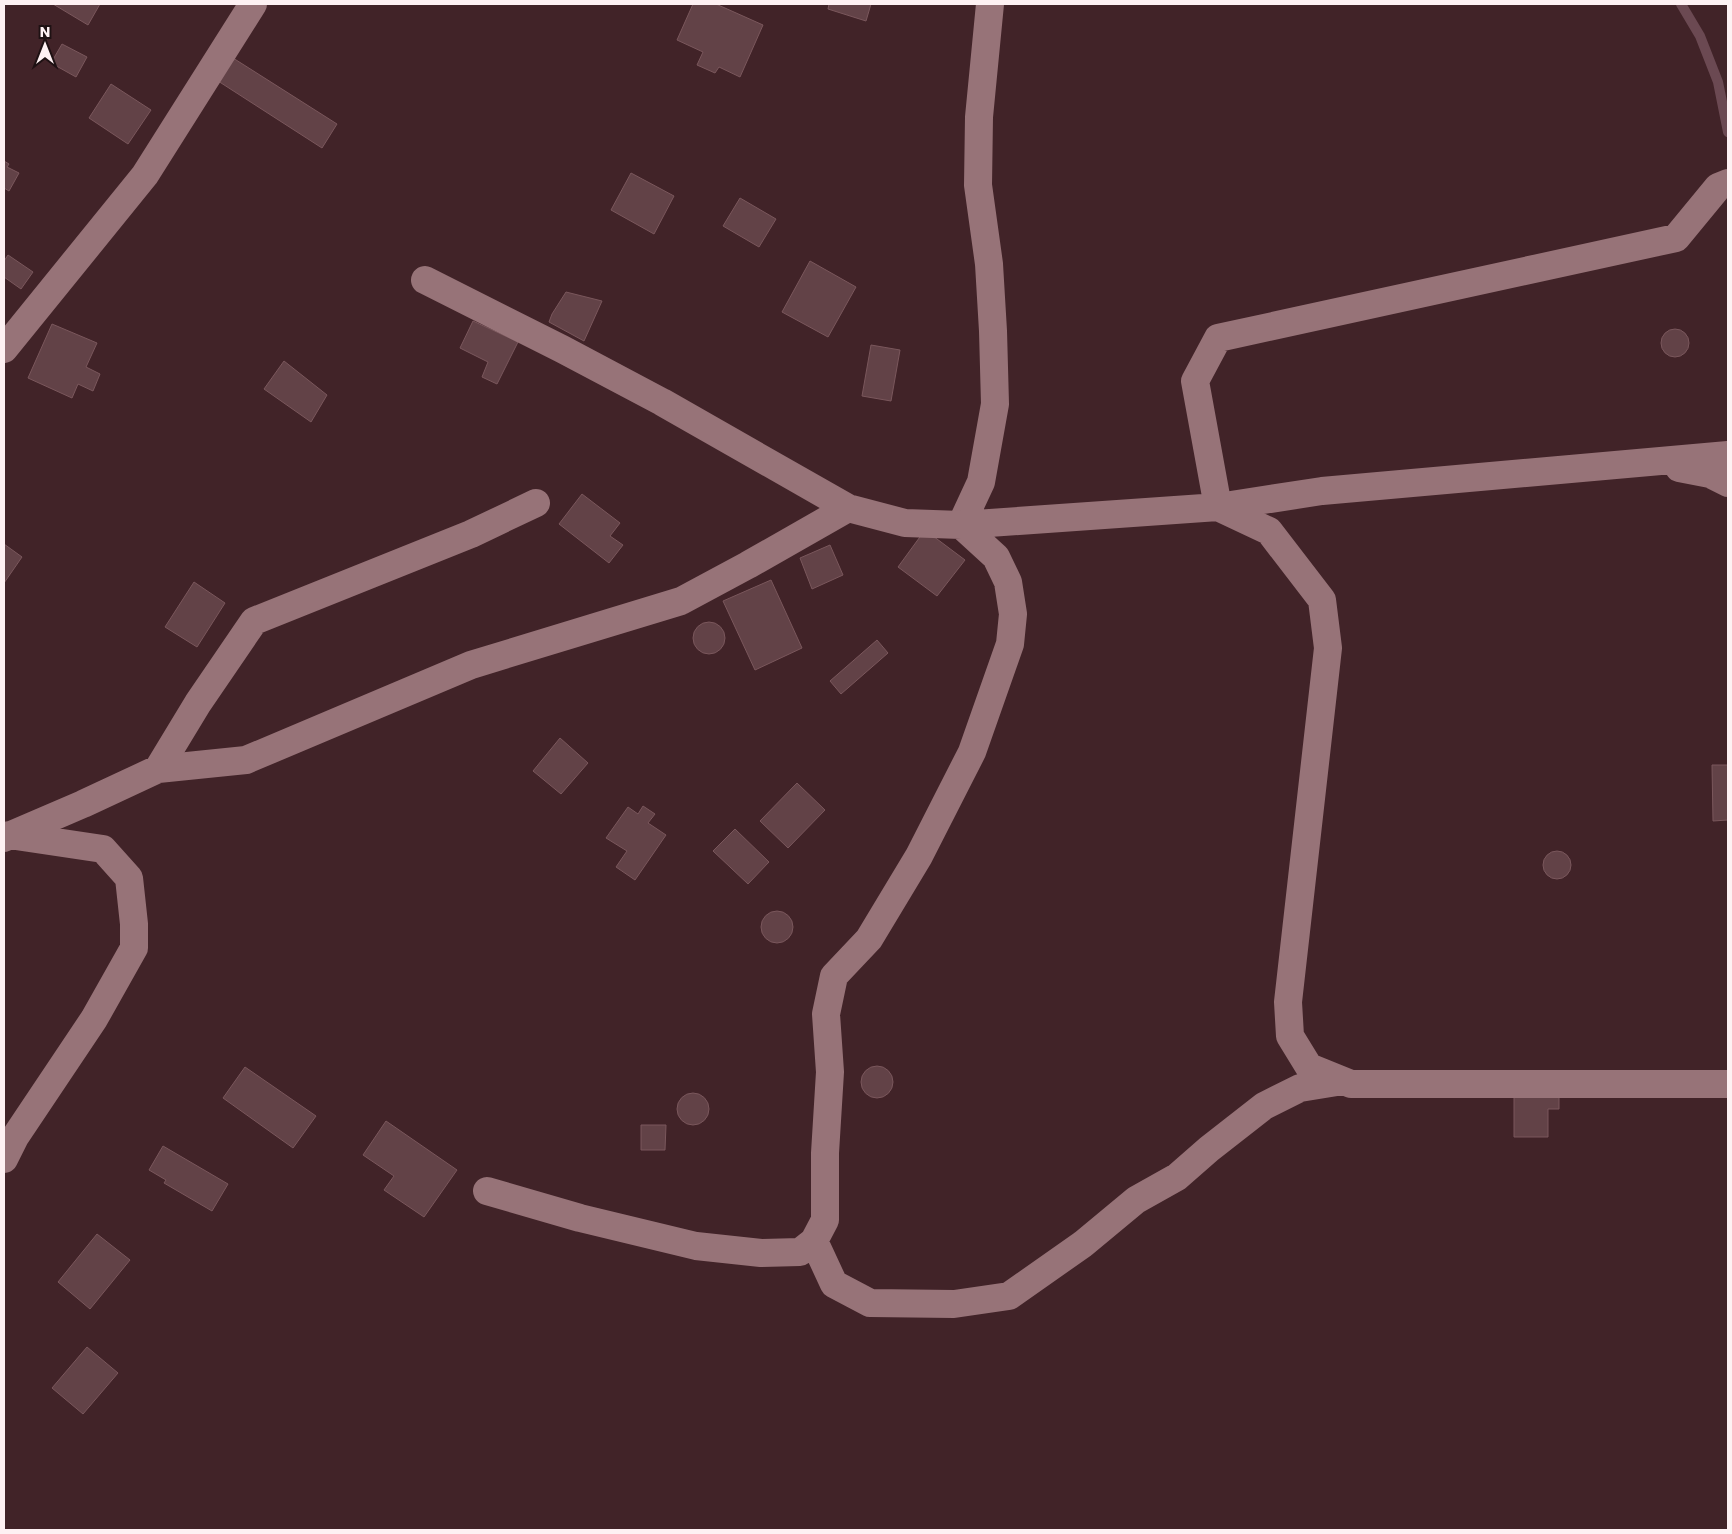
<svg xmlns="http://www.w3.org/2000/svg" width="1732" height="1534" viewBox="0 0 1732 1534" font-family="Poppins,sans-serif">
	<rect width="100%" height="100%" fill="#412328"/>
	<g fill="none" stroke-linecap="round" stroke-linejoin="round">
		<!-- stream -->
		<path stroke="#6b4952" stroke-width="10" d="M 1681,4 L 1700,36 L 1718,82 L 1728,132"/>
	</g>
	<!-- building -->
	<path fill="#624247" stroke="#7a575c" d="M 53,4 L 100,4 L 88,25 Z
		M 693,4 L 716,4 L 763,25 L 740,77 L 719,67 L 715,73 L 697,65 L 703,52 L 677,40 Z
		M 829,4 L 871,4 L 866,21 L 828,9 Z
		M 62,44 L 87,57 L 76,77 L 51,63 Z
		M 233,58 L 337,124 L 322,148 L 218,81 Z
		M 111,84 L 151,110 L 128,144 L 89,118 Z
		M 4,161 L 9,164 L 7,167 L 19,173 L 9,191 L 4,188 Z
		M 631,173 L 674,196 L 654,234 L 611,210 Z
		M 740,198 L 776,219 L 759,247 L 723,226 Z
		M 8,255 L 33,272 L 21,289 L 4,277 L 4,261 Z
		M 810,261 L 856,287 L 828,337 L 782,312 Z
		M 566,292 L 602,301 L 584,341 L 549,322 L 552,314 Z
		M 473,321 L 518,342 L 497,384 L 482,377 L 488,362 L 460,348 Z
		M 52,324 L 97,343 L 86,367 L 100,374 L 93,391 L 78,384 L 72,398 L 28,378 Z
		M1661 343a14 14 0 1 1 28 0a14 14 0 1 1-28 0Z
		M 871,345 L 900,350 L 891,401 L 862,396 Z
		M 284,361 L 327,395 L 311,422 L 264,389 Z
		M 582,494 L 620,523 L 610,536 L 623,545 L 609,563 L 559,524 Z
		M 925,530 L 965,560 L 937,596 L 898,567 Z
		M 4,544 L 22,557 L 4,583 Z
		M 830,545 L 843,575 L 812,589 L 800,558 Z
		M 771,580 L 802,648 L 755,670 L 723,601 Z
		M 194,582 L 225,603 L 197,647 L 165,627 Z
		M693 638a16 16 0 1 1 32 0a16 16 0 1 1-32 0Z
		M 877,640 L 888,653 L 841,694 L 830,681 Z
		M 560,738 L 588,763 L 561,794 L 533,771 Z
		M 1712,765 L 1728,765 L 1728,820 L 1713,821 Z
		M 797,783 L 825,810 L 788,848 L 760,821 Z
		M 643,806 L 655,814 L 648,823 L 666,835 L 635,880 L 616,867 L 627,851 L 606,838 L 628,807 L 638,814 Z
		M 735,829 L 769,862 L 748,884 L 713,851 Z
		M1543 865a14 14 0 1 1 28 0a14 14 0 1 1-28 0Z
		M761 927a16 16 0 1 1 32 0a16 16 0 1 1-32 0Z
		M861 1082a16 16 0 1 1 32 0a16 16 0 1 1-32 0Z
		M 245,1067 L 316,1116 L 293,1148 L 223,1098 Z
		M 1514,1088 L 1559,1088 L 1559,1109 L 1548,1109 L 1548,1137 L 1514,1137 Z
		M677 1109a16 16 0 1 1 32 0a16 16 0 1 1-32 0Z
		M 386,1121 L 457,1170 L 424,1217 L 384,1190 L 394,1176 L 363,1155 Z
		M 641,1125 L 666,1125 L 665,1150 L 641,1150 Z
		M 163,1146 L 228,1184 L 212,1211 L 164,1183 L 166,1180 L 149,1170 Z
		M 97,1234 L 130,1260 L 90,1309 L 58,1282 Z
		M 87,1347 L 118,1373 L 83,1414 L 52,1388 Z"/>
	<g fill="none" stroke-linecap="round" stroke-linejoin="round">
		<!-- minor -->
		<path stroke="#977378" stroke-width="28" d="M 425,280 L 562,349 L 662,402 L 848,508 L 905,523 L 961,525 L 1218,507 L 1322,491 L 1728,455
			M 4,349 L 145,175 L 253,4
			M 1679,468 L 1710,474 L 1728,483
			M 1218,507 L 1269,531 L 1322,600 L 1328,648 L 1288,1002 L 1290,1036 L 1309,1067 L 1351,1084 L 1728,1084
			M 1218,507 L 1195,381 L 1218,338 L 1676,238 L 1718,187 L 1728,183
			M 158,769 L 198,703 L 254,621 L 471,534 L 536,503
			M 4,838 L 83,804 L 158,769 L 246,760 L 471,665 L 681,601 L 748,565 L 848,508
			M 4,1159 L 15,1137 L 94,1019 L 134,948 L 134,924 L 129,878 L 103,849 L 9,835
			M 487,1191 L 580,1218 L 696,1246 L 761,1253 L 800,1252 L 814,1241 L 825,1220 L 825,1153 L 830,1072 L 826,1014 L 834,976 L 869,939 L 919,856 L 972,752 L 1010,644 L 1013,614 L 1008,582 L 996,557 L 961,525 L 981,482 L 995,404 L 993,331 L 989,264 L 978,185 L 979,117 L 990,4
			M 814,1241 L 834,1284 L 870,1303 L 954,1304 L 1009,1296 L 1083,1244 L 1136,1200 L 1177,1177 L 1209,1149 L 1264,1106 L 1300,1088 L 1343,1081"/>
	</g>
	<!-- border -->
	<rect width="1732" height="1534" fill="none" stroke="#fef1f3" stroke-width="10"/>
	<!-- north arrow -->
	<g transform="translate(45 45)" stroke="#1e1113" stroke-width="4" paint-order="stroke">
	<path d="M0-4L9 19L0 12L-9 19Z" fill="#fef1f3"/>
	<text y="-8" font-size="14" font-weight="bold" text-anchor="middle" fill="#fef1f3">N</text>
	</g>
</svg>
